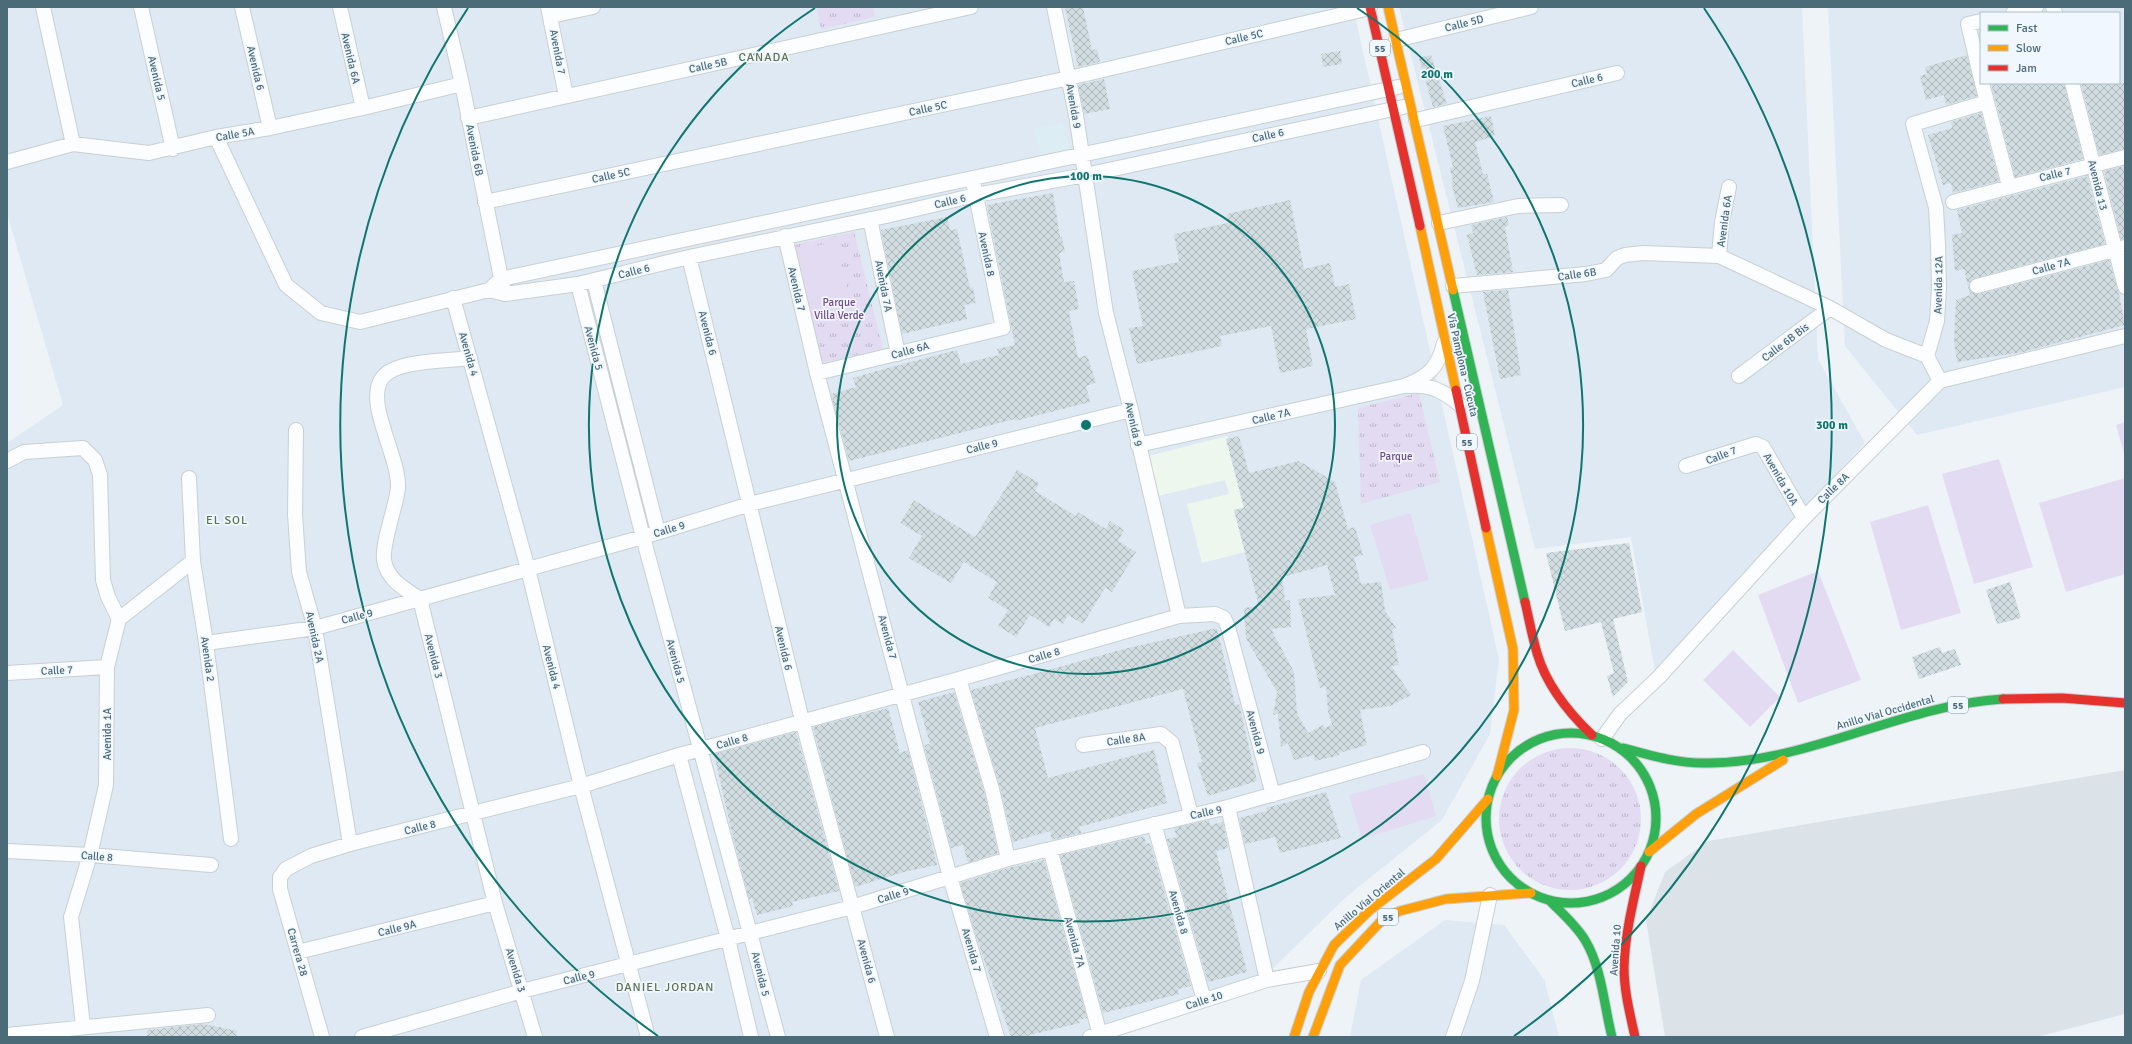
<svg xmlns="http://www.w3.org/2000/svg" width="2132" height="1044" viewBox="0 0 2132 1044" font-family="Signika,sans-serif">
	<defs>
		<pattern id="grass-tufts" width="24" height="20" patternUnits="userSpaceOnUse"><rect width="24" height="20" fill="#e3dbf1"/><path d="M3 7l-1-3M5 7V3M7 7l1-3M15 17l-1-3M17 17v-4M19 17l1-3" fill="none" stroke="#bab6c8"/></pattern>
		<pattern id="building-cross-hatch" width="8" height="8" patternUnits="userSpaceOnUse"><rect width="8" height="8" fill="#d2dde2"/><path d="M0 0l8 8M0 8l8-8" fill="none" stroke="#adb7bc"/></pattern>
	</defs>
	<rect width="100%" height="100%" fill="#eef3f8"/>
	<!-- residential -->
	<path fill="#dee9f3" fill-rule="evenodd" d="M 7,7 L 1353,7 L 1499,659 L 1490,734 L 1442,820 L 1346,897 L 1253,988 L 1079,1037 L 7,1037 L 7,443 L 63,405 L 7,213 Z
		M 1399,7 L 1802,7 L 1818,359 L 1865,443 L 1655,671 L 1631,537 L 1535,549 Z
		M 1828,7 L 2125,7 L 2125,387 L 1917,435 L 1845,346 ZM 1981,13 L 2119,13 L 2119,83 L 1981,83 Z
		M 1445,920 L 1504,925 L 1544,979 L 1559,1037 L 1350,1037 L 1361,980 Z"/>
	<!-- commercial -->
	<path fill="#dcedf3" d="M 1302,7 L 1329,7 L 1329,8 L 1304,14 Z
		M 1062,123 L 1070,150 L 1041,155 L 1034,129 Z"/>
	<!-- industrial -->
	<path fill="#dbe3e9" d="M 2125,770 L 2125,1014 L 2037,1037 L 1665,1037 L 1646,920 L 1665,872 L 1708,841 Z"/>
	<!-- education -->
	<path fill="#eef7ee" d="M 1227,436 L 1245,507 L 1234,510 L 1245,552 L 1202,563 L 1187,504 L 1229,494 L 1225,480 L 1158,496 L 1148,456 Z"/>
	<!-- grass -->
	<path fill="url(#grass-tufts)" d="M 816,7 L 873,7 L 875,17 L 821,29 Z
		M 854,232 L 883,349 L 818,364 L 789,246 Z
		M 1419,393 L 1440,482 L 1361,504 L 1358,408 Z
		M1499 819a71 71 0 1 1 142 0a71 71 0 1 1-142 0Z"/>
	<!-- pitch -->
	<path fill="#e3dbf1" d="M 836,242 L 851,302 L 812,312 L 795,250 Z
		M 2125,422 L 2125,457 L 2116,425 Z
		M 1999,459 L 2033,567 L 1974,584 L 1942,474 Z
		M 2125,478 L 2125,574 L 2066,592 L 2039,503 Z
		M 1928,505 L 1961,613 L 1901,630 L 1870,522 Z
		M 1410,513 L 1429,580 L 1390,590 L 1370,525 Z
		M 1818,571 L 1861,680 L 1798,703 L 1758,595 Z
		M 1733,650 L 1780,697 L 1750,727 L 1703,680 Z
		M 1424,774 L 1436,816 L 1362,839 L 1349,795 Z"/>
	<!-- building -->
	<path fill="url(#building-cross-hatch)" fill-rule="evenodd" d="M 1065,7 L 1083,7 L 1092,50 L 1097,49 L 1100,62 L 1078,67 Z
		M 1340,51 L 1342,64 L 1323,67 L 1321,54 Z
		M 1431,55 L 1447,104 L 1433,107 L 1419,58 Z
		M 1967,55 L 1977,96 L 1946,105 L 1944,95 L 1926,100 L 1920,76 L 1927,74 L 1925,67 Z
		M 1104,79 L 1110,109 L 1084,114 L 1078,85 Z
		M 1991,83 L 2064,83 L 2083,159 L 2015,177 Z
		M 2081,83 L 2125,83 L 2125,149 L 2099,155 Z
		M 1981,113 L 1999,181 L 1953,193 L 1951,183 L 1943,185 L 1928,135 L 1952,128 L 1951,122 Z
		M 1491,116 L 1495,136 L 1475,142 L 1483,174 L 1487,174 L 1494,202 L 1458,208 L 1451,182 L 1453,182 L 1450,168 L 1453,167 L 1443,126 Z
		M 2125,166 L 2125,239 L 2121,239 L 2104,171 Z
		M 2087,176 L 2105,244 L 1975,278 L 1971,280 L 1969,288 L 1971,292 L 1979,294 L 2109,260 L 2119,294 L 2125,325 L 2023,352 L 1957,362 L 1954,340 L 1956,300 L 1970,295 L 1964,269 L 1955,271 L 1952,235 L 1962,233 L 1957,210 Z
		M 1053,193 L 1060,237 L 1062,237 L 1065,252 L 1059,253 L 1064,282 L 1074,281 L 1079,309 L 1069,311 L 1078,358 L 1087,355 L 1096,383 L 1086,386 L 1090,402 L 1015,421 L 1015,419 L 849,461 L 831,394 L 856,387 L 853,378 L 884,369 L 957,350 L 961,364 L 999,355 L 997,349 L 1015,345 L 987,205 Z
		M 1290,200 L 1304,269 L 1330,263 L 1335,287 L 1349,284 L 1356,319 L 1306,329 L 1313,366 L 1280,373 L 1271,326 L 1220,336 L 1222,346 L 1137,364 L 1129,328 L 1143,326 L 1132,271 L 1179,262 L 1174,234 L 1228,223 L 1227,214 Z
		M 947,217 L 950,230 L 957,229 L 970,288 L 973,287 L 976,303 L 964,305 L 967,319 L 902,334 L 881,230 Z
		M 1507,217 L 1509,225 L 1505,227 L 1513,272 L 1477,275 L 1467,235 L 1473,233 L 1471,225 Z
		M 1508,290 L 1521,375 L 1500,379 L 1483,292 Z
		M 1239,436 L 1249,473 L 1299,461 L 1335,482 L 1348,529 L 1355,527 L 1363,555 L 1354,557 L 1361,584 L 1381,582 L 1385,611 L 1396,628 L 1392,630 L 1399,665 L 1391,666 L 1411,695 L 1390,706 L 1360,710 L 1367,745 L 1339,753 L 1340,755 L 1315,761 L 1314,755 L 1294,760 L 1288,743 L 1281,747 L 1278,714 L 1273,715 L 1277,692 L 1246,638 L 1244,608 L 1259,606 L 1234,510 L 1244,508 L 1226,439 ZM 1327,565 L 1335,595 L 1298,599 L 1320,688 L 1326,686 L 1328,711 L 1332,725 L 1325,728 L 1323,725 L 1308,733 L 1297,713 L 1294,672 L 1271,629 L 1291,627 L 1290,600 L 1285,601 L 1282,577 Z
		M 1017,470 L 1039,483 L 1035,491 L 1076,516 L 1078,512 L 1106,529 L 1110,521 L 1124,530 L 1118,541 L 1136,552 L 1112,592 L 1105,588 L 1083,624 L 1068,615 L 1063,624 L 1054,619 L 1049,627 L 1030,615 L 1016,637 L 998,626 L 1008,610 L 988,598 L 997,582 L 964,562 L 951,583 L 909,558 L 922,536 L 900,523 L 914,500 L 975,537 Z
		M 1629,543 L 1642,612 L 1613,619 L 1628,682 L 1613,697 L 1607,676 L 1614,673 L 1601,622 L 1565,631 L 1546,553 Z
		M 2010,582 L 2021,618 L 1997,624 L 1986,590 Z
		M 1217,628 L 1235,705 L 1239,704 L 1257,781 L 1208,796 L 1197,763 L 1202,762 L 1183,689 L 1035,728 L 1048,778 L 1154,750 L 1167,803 L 1079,827 L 1081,833 L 1052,840 L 1050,831 L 1013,842 L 1000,787 L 971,690 L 1034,674 L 1124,649 Z
		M 1940,647 L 1942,653 L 1955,649 L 1961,665 L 1919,679 L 1912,657 Z
		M 954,692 L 984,791 L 998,853 L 968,863 L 963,845 L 951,848 L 924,745 L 930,744 L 918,702 Z
		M 888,708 L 900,753 L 908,750 L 937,865 L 904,872 L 855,887 L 813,727 Z
		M 796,732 L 839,891 L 792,902 L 793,906 L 757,915 L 752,898 L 749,899 L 732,833 L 714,754 Z
		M 1326,792 L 1341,838 L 1280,853 L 1275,837 L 1245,844 L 1239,818 L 1267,811 L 1266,808 Z
		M 1209,820 L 1210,825 L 1223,822 L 1228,848 L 1216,851 L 1247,972 L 1208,982 L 1167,839 L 1177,837 L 1174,828 Z
		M 1144,836 L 1146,844 L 1150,843 L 1191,986 L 1178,989 L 1179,994 L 1103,1013 L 1060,855 Z
		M 1044,860 L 1087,1018 L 1079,1020 L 1080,1023 L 1042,1032 L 1023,1037 L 1011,1037 L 978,942 L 960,883 L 1008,868 Z
		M 204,1024 L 237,1031 L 236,1037 L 147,1037 L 147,1030 Z"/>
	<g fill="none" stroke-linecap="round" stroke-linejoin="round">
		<!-- street casing -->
		<g stroke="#c8d0d4" stroke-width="16">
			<path id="street" d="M 43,7 L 73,144
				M 141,7 L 173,149
				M 242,7 L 270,128
				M 340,7 L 363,108
				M 444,7 L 462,84 L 503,288
				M 548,7 L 566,96
				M 1054,7 L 1076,115 L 1106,313 L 1131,410 L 1179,616
				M 2053,7 L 2055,13
				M 2013,13 L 2036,7
				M 551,16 L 593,7
				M 1981,21 L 1968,24 L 1981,79
				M 1396,40 L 1531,7
				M 1982,83 L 2009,186
				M 2072,83 L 2125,287
				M 468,118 L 971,7
				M 1416,120 L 1617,73
				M 216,137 L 286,285 L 321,313 L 360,322 L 489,290 L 505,294 L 578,284 L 689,257 L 886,216 L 976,195 L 1085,175 L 1403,107
				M 7,162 L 73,144 L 149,153 L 216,137 L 270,128 L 363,108 L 462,84
				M 485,202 L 1069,78 L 1370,8
				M 1953,202 L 2125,157
				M 870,219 L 898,354
				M 1439,223 L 1518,206 L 1561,205
				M 785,236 L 817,373 L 950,877 L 997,1037
				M 1719,256 L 1722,222 L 1729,187
				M 689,257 L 802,720 L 887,1037
				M 594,281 L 658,532
				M 578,284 L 643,537 L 778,1037
				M 1453,286 L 1586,274 L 1606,270 L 1617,258 L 1625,255 L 1643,253 L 1719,256 L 1830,308 L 1886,340 L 1927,356
				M 1977,286 L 2125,247
				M 489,290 L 501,279 L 1398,87
				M 453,298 L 528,569 L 581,786 L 648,1037
				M 470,358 C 448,361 396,360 383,377 C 363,401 400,457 398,488 C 396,507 382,542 384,560 C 387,580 405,589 420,599 L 495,903 L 535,1037
				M 817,373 L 1003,328 L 974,186
				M 1739,376 L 1830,308
				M 1940,381 L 1927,356 L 1937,321 L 1939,288 L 1938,245 L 1936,208 L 1913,124 L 1987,102
				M 1409,386 C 1430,384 1443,391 1459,404
				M 296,430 L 295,515 L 299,572 L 315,628 L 350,844
				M 1138,445 L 1404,386 C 1428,377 1438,368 1444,343
				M 7,461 L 24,452 L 83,448 L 95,460 L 100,475 L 103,580 L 108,597 L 119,619 L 107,667 L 106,785 L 90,855 L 71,917 L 83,1026
				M 1686,466 L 1756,444 L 1763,447 L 1804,518
				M 189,478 L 193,561 L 206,643 L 231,839
				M 119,619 L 193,561
				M 206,643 L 315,628 L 643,537 L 750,504 L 1131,410
				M 7,673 L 107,667
				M 959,679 L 992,789 L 1008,859
				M 1602,739 L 1620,714 L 1659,677 L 1804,518 L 1940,381 L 2125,336
				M 1083,745 L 1161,734 L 1172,743 L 1191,815
				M 679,755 L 728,939 L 751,1037
				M 1228,807 L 1267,980
				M 1154,824 L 1204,1000
				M 1050,849 L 1100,1035
				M 7,851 L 90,855 L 211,865
				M 298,952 L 495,903
				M 7,1035 L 208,1015
				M 322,1037 L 280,889 L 280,877 L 286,869 L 311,856 L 350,844 L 581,786 L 679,755 L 959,679 L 1179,616 L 1215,614 L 1224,618 L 1228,627 L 1273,795
				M 362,1037 L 522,991 L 852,907 L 1008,859 L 1228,807 L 1423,752
				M 1090,1037 L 1267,980 L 1319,971
				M 1453,1037 L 1472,981 L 1490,895"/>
		</g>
		<!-- fast casing -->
		<g stroke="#cbd0d4" stroke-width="11">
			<path id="fast" d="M 1453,290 L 1525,602
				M1486 818a85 85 0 1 1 170 0a85 85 0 1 1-170 0Z
				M 1623,748 C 1652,756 1680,764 1709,763 C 1811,762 1902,705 2003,699
				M 1550,901 C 1562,913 1576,925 1585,940 C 1602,968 1604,1006 1612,1037"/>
		</g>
		<!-- slow casing -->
		<g stroke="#cbd0d4" stroke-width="11">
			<path id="slow" d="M 1388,7 L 1453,290
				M 1420,226 L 1456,390
				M 1486,528 L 1513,649 L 1514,710 L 1497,776
				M 1649,852 L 1696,814 L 1783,760
				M 1294,1037 L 1309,992 L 1334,945 L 1369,911 L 1436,859 L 1488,799
				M 1313,1037 L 1340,965 L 1383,919 L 1400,911 L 1446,899 L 1531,893"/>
		</g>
		<!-- jam casing -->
		<g stroke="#cbd0d4" stroke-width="11">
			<path id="jam" d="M 1370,7 L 1420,226
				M 1456,390 L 1486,528
				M 1525,602 C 1529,619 1532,636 1537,653 C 1546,684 1569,713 1592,735
				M 2003,699 L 2062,698 L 2125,703
				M 1635,1037 C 1630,1014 1624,991 1624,967 C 1625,932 1634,899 1641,866"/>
		</g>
		<!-- street -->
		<use href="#street" stroke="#fcfdfe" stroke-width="14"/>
		<!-- fast -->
		<use href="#fast" stroke="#30b455" stroke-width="9"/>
		<!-- slow -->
		<use href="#slow" stroke="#ff9f0a" stroke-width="9"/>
		<!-- jam -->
		<use href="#jam" stroke="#e5322d" stroke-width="9"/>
	</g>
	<!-- distance rings -->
	<g fill="none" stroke="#0f766e" stroke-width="2">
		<circle cx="1086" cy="425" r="249"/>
		<path d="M1357 8A497 497 0 1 1 815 8"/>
		<path d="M658 1036A746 746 0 0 1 468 8M1704 8A746 746 0 0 1 1514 1036"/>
	</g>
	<g text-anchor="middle" stroke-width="3.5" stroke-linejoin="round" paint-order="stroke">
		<!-- shield labels -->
		<g fill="#f0f7ff" stroke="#7d95a0" stroke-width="1">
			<rect x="1370" y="40" width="20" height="16" rx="3"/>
			<rect x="1457" y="434" width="20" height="16" rx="3"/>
			<rect x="1948" y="697" width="20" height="16" rx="3"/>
			<rect x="1378" y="909" width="20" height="16" rx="3"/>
		</g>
		<g font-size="10" font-weight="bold" fill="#4c6b78">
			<text x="1380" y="52">55</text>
			<text x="1467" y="446">55</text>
			<text x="1958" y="709">55</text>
			<text x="1388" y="921">55</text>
		</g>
		<!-- street labels -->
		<g font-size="11" fill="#4c6b78" stroke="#f0f7ff">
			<text transform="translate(1464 23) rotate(-14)" y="4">Calle 5D</text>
			<text transform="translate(1244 37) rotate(-13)" y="4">Calle 5C</text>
			<text transform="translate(558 52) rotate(79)" y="4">Avenida 7</text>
			<text transform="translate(351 58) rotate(77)" y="4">Avenida 6A</text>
			<text transform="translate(708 65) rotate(-12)" y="4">Calle 5B</text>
			<text transform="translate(256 68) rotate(77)" y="4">Avenida 6</text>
			<text transform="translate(157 78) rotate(77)" y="4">Avenida 5</text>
			<text transform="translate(1587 80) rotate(-13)" y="4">Calle 6</text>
			<text transform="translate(1074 106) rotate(80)" y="4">Avenida 9</text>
			<text transform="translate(928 108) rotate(-12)" y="4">Calle 5C</text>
			<text transform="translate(235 134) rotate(-10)" y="4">Calle 5A</text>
			<text transform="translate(1268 135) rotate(-12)" y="4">Calle 6</text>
			<text transform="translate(475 150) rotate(79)" y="4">Avenida 6B</text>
			<text transform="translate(2055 174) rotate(-13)" y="4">Calle 7</text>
			<text transform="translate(611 175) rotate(-12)" y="4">Calle 5C</text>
			<text transform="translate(2098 185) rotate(76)" y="4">Avenida 13</text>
			<text transform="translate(950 201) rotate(-13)" y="4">Calle 6</text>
			<text transform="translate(1724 221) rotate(-82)" y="4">Avenida 6A</text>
			<text transform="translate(987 254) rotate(78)" y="4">Avenida 8</text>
			<text transform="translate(2051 266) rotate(-15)" y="4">Calle 7A</text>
			<text transform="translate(634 271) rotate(-14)" y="4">Calle 6</text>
			<text transform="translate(1577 274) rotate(-8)" y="4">Calle 6B</text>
			<text transform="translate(1938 285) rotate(-89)" y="4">Avenida 12A</text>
			<text transform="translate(884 286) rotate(79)" y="4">Avenida 7A</text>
			<text transform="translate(797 289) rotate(77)" y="4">Avenida 7</text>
			<text transform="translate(708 333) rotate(76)" y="4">Avenida 6</text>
			<text transform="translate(1785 342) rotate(-37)" y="4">Calle 6B Bis</text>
			<text transform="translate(594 348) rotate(75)" y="4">Avenida 5</text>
			<text transform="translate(910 350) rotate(-15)" y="4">Calle 6A</text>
			<text transform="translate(469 354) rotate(74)" y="4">Avenida 4</text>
			<text transform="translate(1463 365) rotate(77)" y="4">Vía Pamplona - Cúcuta</text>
			<text transform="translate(1271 416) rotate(-13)" y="4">Calle 7A</text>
			<text transform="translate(1134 424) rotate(77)" y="4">Avenida 9</text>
			<text transform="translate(982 446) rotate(-14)" y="4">Calle 9</text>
			<text transform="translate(1721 455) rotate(-21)" y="4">Calle 7</text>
			<text transform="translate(1781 479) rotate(60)" y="4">Avenida 10A</text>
			<text transform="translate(1833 488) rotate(-44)" y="4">Calle 8A</text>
			<text transform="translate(669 529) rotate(-17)" y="4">Calle 9</text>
			<text transform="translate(357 616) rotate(-15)" y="4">Calle 9</text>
			<text transform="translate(315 637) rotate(78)" y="4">Avenida 2A</text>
			<text transform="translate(888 637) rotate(75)" y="4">Avenida 7</text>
			<text transform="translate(784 648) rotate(77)" y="4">Avenida 6</text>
			<text transform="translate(1044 655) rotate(-16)" y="4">Calle 8</text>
			<text transform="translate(434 656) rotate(76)" y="4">Avenida 3</text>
			<text transform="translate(208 659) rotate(82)" y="4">Avenida 2</text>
			<text transform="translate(676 661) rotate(75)" y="4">Avenida 5</text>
			<text transform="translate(552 667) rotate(76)" y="4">Avenida 4</text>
			<text transform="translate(57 670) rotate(-3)" y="4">Calle 7</text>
			<text transform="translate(1885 712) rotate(-16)" y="4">Anillo Vial Occidental</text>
			<text transform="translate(1256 732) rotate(75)" y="4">Avenida 9</text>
			<text transform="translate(107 734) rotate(-90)" y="4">Avenida 1A</text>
			<text transform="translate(1126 739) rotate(-8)" y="4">Calle 8A</text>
			<text transform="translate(732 741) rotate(-16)" y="4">Calle 8</text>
			<text transform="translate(1206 812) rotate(-12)" y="4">Calle 9</text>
			<text transform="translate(420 827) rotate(-14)" y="4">Calle 8</text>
			<text transform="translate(97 856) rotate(4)" y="4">Calle 8</text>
			<text transform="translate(893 895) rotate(-17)" y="4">Calle 9</text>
			<text transform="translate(1369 899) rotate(-40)" y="4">Anillo Vial Oriental</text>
			<text transform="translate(1179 912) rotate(74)" y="4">Avenida 8</text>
			<text transform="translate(397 928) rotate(-14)" y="4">Calle 9A</text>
			<text transform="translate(1075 942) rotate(75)" y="4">Avenida 7A</text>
			<text transform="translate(972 950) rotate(74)" y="4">Avenida 7</text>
			<text transform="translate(1615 950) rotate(-86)" y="4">Avenida 10</text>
			<text transform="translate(298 952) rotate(74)" y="4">Carrera 28</text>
			<text transform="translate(867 961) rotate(75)" y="4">Avenida 6</text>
			<text transform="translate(516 970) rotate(73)" y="4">Avenida 3</text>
			<text transform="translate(761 974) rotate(76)" y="4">Avenida 5</text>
			<text transform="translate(579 977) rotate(-14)" y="4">Calle 9</text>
			<text transform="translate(1204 1000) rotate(-18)" y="4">Calle 10</text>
		</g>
		<!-- park labels -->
		<g font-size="11" fill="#73498a" stroke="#f0f7ff">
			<text x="839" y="306">Parque<tspan x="839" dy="13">Villa Verde</tspan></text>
			<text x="1396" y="460">Parque</text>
		</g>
		<!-- neighbourhood labels -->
		<g font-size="12" letter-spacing="1" fill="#5d724e" stroke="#f0f7ff">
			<text x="764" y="61">CANADA</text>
			<text x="227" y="524">EL SOL</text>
			<text x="665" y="991">DANIEL JORDAN</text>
		</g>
	</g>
	<circle cx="1086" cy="425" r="6" fill="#0f766e" stroke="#f0f7ff" stroke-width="2"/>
	<g font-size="12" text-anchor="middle" font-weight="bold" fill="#0f766e" stroke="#f0f7ff" stroke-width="3.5" stroke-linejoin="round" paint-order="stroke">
		<text x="1437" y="78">200 m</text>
		<text x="1086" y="180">100 m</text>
		<text x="1832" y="429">300 m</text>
	</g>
	<!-- border -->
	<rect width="2132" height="1044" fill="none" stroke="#4c6b78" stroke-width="16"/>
	<!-- legend -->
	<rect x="1980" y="12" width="140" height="72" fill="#f0f7ff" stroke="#aebfc9"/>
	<rect x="1988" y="25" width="20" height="6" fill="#30b455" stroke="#aebfc9"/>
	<text x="2016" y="32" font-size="12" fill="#4c6b78">Fast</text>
	<rect x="1988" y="45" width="20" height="6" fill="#ff9f0a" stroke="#aebfc9"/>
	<text x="2016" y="52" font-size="12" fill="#4c6b78">Slow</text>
	<rect x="1988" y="65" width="20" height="6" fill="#e5322d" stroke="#aebfc9"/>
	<text x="2016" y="72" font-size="12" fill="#4c6b78">Jam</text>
</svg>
